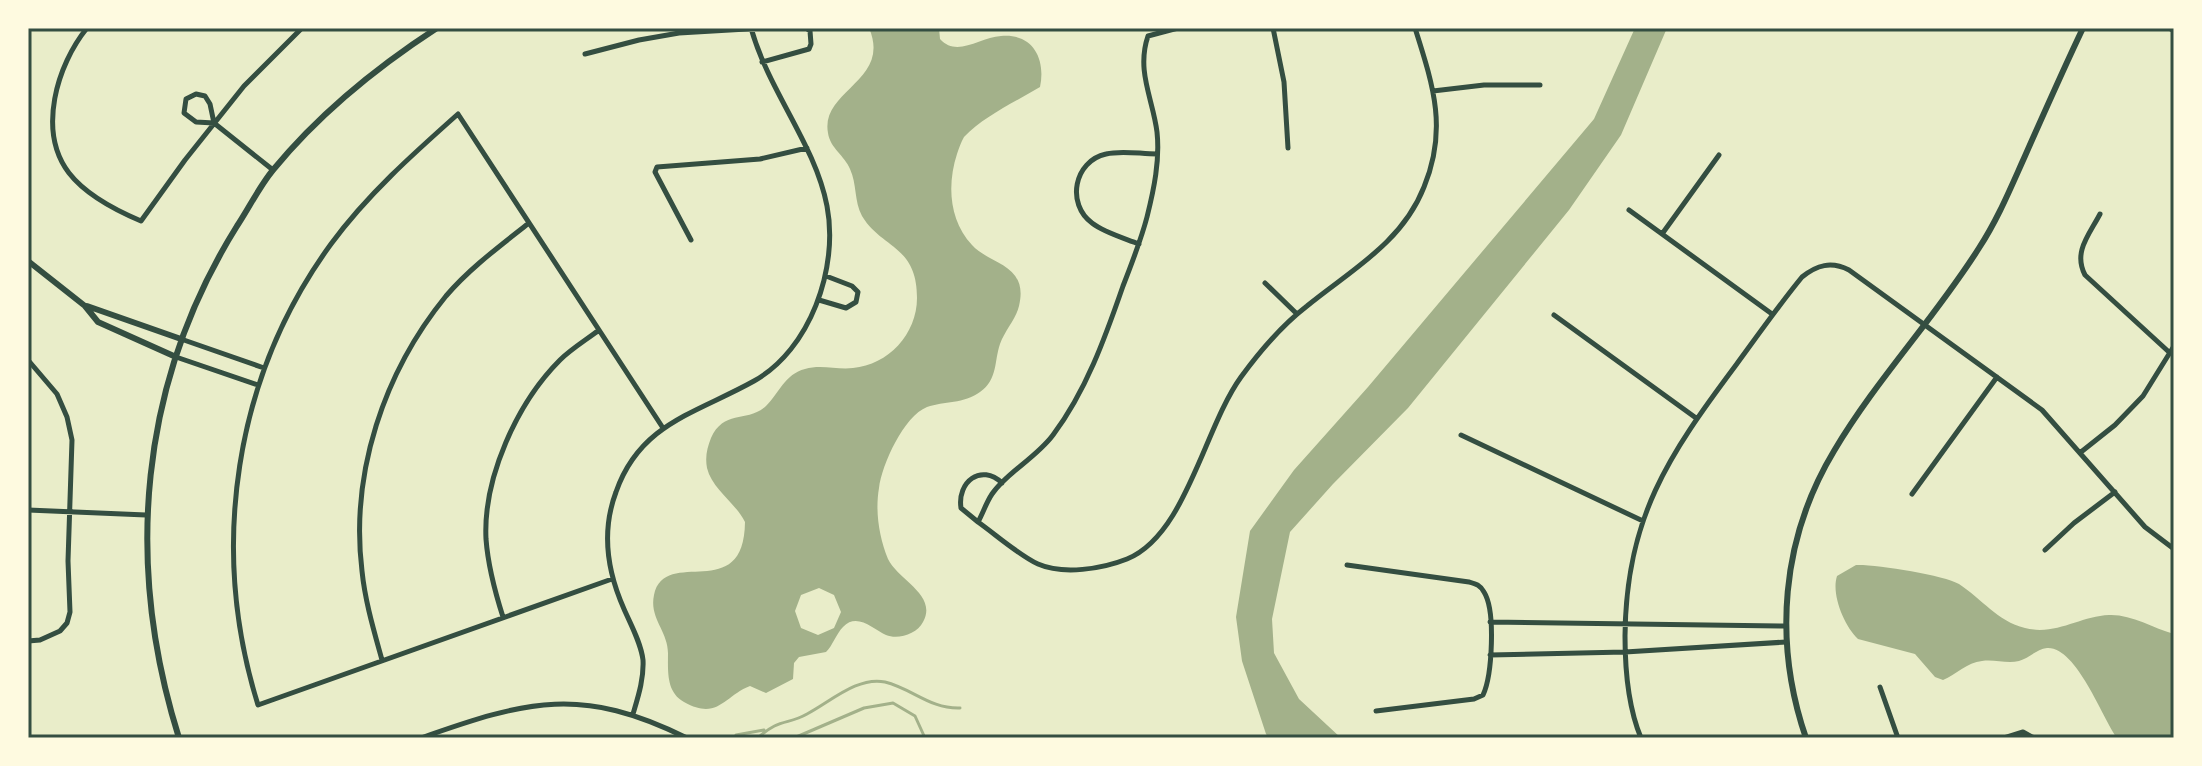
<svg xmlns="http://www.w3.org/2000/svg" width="2202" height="766" viewBox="0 0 2202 766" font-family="Manrope,sans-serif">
	<rect width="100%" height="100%" fill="#e9edc9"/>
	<!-- water -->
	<path fill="#a3b18a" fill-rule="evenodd" d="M 869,28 L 939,28 L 940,39 C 957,58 980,37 1001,36 C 1033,33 1046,59 1040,87 C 1015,102 984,116 964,137 C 961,142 959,148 957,154 C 947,185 949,220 972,245 C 990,265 1029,264 1019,306 C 1016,319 1005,330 1000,344 C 994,361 998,379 980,392 C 964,404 944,401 927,407 C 904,416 882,464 879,488 C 875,511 879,537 888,559 C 898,580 938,595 923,622 C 917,634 898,640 886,635 C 873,629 857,612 843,627 C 836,634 833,645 826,652 L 799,657 L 794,663 L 793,679 L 766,693 L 750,686 C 724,696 718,721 684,702 C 666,692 668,671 668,653 C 668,631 649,618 654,595 C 665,545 744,606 745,522 C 735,502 712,489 707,468 C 705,457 707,448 711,438 C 724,409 747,423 766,406 C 779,393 785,374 805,369 C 821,364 837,370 853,368 C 888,365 917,334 917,298 C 917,245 882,249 862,216 C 854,201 857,184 850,169 C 845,156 830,148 828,133 C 820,90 892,81 869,28 ZM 819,588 L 834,595 L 841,612 L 834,628 L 818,635 L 801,628 L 795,611 L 801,595 Z
		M 1635,28 L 1667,28 L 1621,135 L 1569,210 L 1408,408 L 1333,484 L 1290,532 L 1272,619 L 1274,653 L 1299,699 L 1341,738 L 1269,738 L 1266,734 L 1242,661 L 1236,617 L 1250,531 L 1294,470 L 1368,387 L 1594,119 Z
		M 1856,565 C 1874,564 1944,575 1959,584 C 1982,599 1997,621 2025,628 C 2056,636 2080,616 2109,615 C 2131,614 2153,628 2174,634 L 2174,738 L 2117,738 C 2102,717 2076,646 2047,648 C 2037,649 2029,658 2019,661 C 2007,664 1994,659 1982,661 C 1967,662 1956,675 1943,680 L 1935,677 L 1915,654 L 1858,639 C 1844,626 1831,594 1837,576 Z"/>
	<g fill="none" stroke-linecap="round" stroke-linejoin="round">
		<!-- stream -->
		<path stroke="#a3b18a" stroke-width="3" d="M 736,735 L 764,730
			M 758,738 C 779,718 788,725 807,714 C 830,702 858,676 885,682 C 913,689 930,709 960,708
			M 794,738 L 864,708 L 893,703 L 915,716 L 925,738"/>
		<!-- minor -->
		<path stroke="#344e41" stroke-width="5" d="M 87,28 C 57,65 37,131 69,173 C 86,195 115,210 141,221 L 185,160 L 244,86 L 302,28
			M 1178,28 L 1148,36 C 1136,71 1153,99 1157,132 C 1160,160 1154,189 1147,217 C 1141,240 1132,263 1123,286 C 1105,338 1086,391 1053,435 C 1035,459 1007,472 992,494 C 986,503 983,513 978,522 C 995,534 1020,556 1038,564 C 1063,575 1102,569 1127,559 C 1186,535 1204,428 1241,377 C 1260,351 1281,326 1307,306 C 1351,270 1402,243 1424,187 C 1448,129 1433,85 1415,28
			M 1273,28 L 1284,82 L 1288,148
			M 585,54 L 639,40 L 679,33 L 764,28
			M 762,62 L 809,49 L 811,44 L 810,31 L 806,28
			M 1433,91 L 1484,85 L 1540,85
			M 196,94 L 205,96 L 210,104 L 214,123 L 196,122 L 184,113 L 186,99 Z
			M 214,123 L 273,170
			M 1629,210 L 1772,314
			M 2100,214 C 2089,235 2073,252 2085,275 L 2170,353
			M 1662,234 L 1719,155
			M 691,240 L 655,172 L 657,167 L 760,159 L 807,148
			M 1139,244 C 1124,238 1105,233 1092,223 C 1066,204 1074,161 1106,154 C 1122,150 1140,154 1157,154
			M 1265,283 L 1297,314
			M 819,300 L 846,308 L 856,302 L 858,292 L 852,286 L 826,276
			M 1554,315 L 1696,418
			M 181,339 L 264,368
			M 176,357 L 258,385
			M 28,360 L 57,394 L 67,417 L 72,440 L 68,561 L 70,612 L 67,623 L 60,631 L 40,640 L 28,641
			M 1461,435 L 1643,521
			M 2081,452 L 2115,425 L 2143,396 L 2174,346
			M 1912,494 L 1997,377
			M 28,510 L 146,515
			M 978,522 L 961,508 C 957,482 981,463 1002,483
			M 2045,550 L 2074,523 L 2115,492
			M 1347,565 L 1469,582 C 1476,584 1480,585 1484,592 C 1496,611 1492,676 1483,695 L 1474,699 L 1376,711
			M 612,579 L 258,705 C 209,548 234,377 331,244 C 367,195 413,154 458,114 L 663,428
			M 503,617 C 495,592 488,566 486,539 C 483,478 517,403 560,360 C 571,349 586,340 599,330
			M 1490,622 L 1785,626
			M 1490,655 L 1625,652 L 1786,642
			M 382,660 C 374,631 365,601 362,571 C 350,473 384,372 446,296 C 470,268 500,246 529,223
			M 1880,687 L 1898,738
			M 633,714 C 638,697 644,679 643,660 C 641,643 631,625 624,609 C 607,571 601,532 616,492 C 640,423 697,413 754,381 C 810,350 839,268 827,206 C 815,144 769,92 751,28
			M 421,738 C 528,700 582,686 687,738
			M 1641,738 C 1628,707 1625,670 1625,636 C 1626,518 1668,456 1736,365 C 1758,335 1779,305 1802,277 C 1817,265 1831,261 1849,270 L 2042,410 L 2145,527 L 2174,549
			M 2004,738 L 2023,732 L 2034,738"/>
		<!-- tertiary -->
		<path stroke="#344e41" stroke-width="6" d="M 2170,28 L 2174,30
			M 28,261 L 85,306 L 98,322 L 176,357
			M 87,306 L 181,339
			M 179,738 C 124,563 139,383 237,226 C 249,208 259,187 273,170 C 319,114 377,67 437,28
			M 1806,738 C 1773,642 1781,539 1834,451 C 1876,380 1935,318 1979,248 C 1998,219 2011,187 2025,156 C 2044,113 2063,70 2083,28"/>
	</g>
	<!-- border -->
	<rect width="2202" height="766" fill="none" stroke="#fefae0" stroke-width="60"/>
	<rect x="30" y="30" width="2142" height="706" fill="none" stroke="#344e41" stroke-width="3"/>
</svg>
